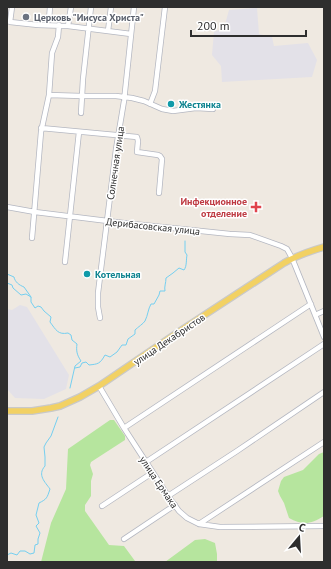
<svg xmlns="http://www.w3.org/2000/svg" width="331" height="569" viewBox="0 0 331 569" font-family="'PT Sans',sans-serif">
	<rect width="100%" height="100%" fill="#efe9e1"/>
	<!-- industrial -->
	<path fill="#e3e1e8" d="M 257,8 L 259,34 L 272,37 L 274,46 L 308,43 L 317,60 L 312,77 L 222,82 L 221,66 L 212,55 L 214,32 L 224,28 L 229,10 Z
		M 20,305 L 27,307 L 69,375 L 66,389 L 44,399 L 15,398 L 7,389 L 7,309 L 12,310 Z"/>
	<!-- green -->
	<path fill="#b6e59e" d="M 110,420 L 114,420 L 125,436 L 125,440 L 91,462 L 90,465 L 93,474 L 91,481 L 91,496 L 85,505 L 85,511 L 109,545 L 124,546 L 135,561 L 135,562 L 41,562 L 51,523 L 66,489 L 68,449 Z
		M 324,452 L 324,516 C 311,524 303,526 289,518 L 284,503 L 280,496 L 278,491 L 281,481 L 284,477 L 303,470 L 319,454 Z
		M 205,539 L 215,543 L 217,554 L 217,562 L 165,562 L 195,540 Z"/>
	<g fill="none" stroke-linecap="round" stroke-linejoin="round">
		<!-- stream -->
		<path stroke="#75cff0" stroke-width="1" d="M 7,274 L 14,277 C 15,282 19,285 24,287 L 31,297
			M 7,283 L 12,285 L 13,288 L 21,295 L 26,294 L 31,297 L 31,302 L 35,308 L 38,306 L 41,307 L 44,311 L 51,317 L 50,322 C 56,330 58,335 68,333 L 71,335 L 72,340 L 77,344 C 76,351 77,355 81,361 L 75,366 L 70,388
			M 75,368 L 80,367 L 82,363 L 86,362 L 89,365 C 98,364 100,364 105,355 L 110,357 L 117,352 L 122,345 L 126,345 L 128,339 L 135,334 L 135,330 C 138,327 143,324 145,321 C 148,315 148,309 151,304 L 154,304 L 159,295 L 160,291 L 165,291 C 164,287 166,283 166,278 L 173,273 L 179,268 L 184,270 C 187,266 186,260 187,255 L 185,252 L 185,241
			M 7,555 L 11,553 L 17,555 L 20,551 L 25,551 L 30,554 L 34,553 L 35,545 L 38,544 L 38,539 L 40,533 L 36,526 L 39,523 L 36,515 L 39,503 C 47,499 47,498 50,489 C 45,482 37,475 45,466 L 45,457 L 44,447 L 46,443 L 51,436 L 58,417"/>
		<!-- minor casing -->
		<g stroke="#b4b7c1" stroke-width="6">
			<path id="minor" d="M 12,7 L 10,22 L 38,25 L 68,26 L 131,34
				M 49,20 L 50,7
				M 68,26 L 71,7
				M 108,31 L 111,7
				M 49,95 L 82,96 L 116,96 L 132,98 L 144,101 L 162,109 L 173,111 L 196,108 L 213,109
				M 150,104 L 155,91 L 165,7
				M 81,113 L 83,79 L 91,7
				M 41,128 L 137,137 L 138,141 L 137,152 L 158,155 L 160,156 L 162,159 L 159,193
				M 7,207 L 35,212 L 124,223 L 230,234 L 250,235 L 281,246 L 287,249 L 292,258 L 324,337
				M 32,238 L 41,132 L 49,95 L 52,53 L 58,37 L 59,25
				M 65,262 L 79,132
				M 315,315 L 324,311
				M 100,318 L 98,307 L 98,293 L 116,149 L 124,101 L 134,7
				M 99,386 L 124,428 L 168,496 L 179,511 L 187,518 L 199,524 L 220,527 L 324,526
				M 124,428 L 311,304
				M 146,462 L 324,344
				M 168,496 L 237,451 L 324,392
				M 102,506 L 152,473
				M 199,524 L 324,442
				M 124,539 L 175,505"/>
		</g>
		<!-- major casing -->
		<g stroke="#c9c9c9" stroke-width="8">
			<path id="major" d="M 7,411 L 32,411 L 51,408 L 60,406 L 80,397 L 99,386 L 177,333 L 284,263 C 296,256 310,251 324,247"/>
		</g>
		<!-- minor -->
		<use href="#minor" stroke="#fff" stroke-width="4.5"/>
		<!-- major -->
		<use href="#major" stroke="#f2d163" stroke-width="5.5"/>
	</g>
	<!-- markers -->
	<circle fill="#6b7280" stroke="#fff" stroke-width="1.5" cx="26" cy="17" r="4"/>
	<g fill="#0f9aa8" stroke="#fff" stroke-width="1.5">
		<circle cx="171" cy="104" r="4"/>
		<circle cx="87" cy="274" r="4"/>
	</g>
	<path fill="#e0444e" stroke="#fff" stroke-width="1.5" d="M254 201h4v4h4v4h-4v4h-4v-4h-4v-4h4z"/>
	<g text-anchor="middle" stroke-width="3" stroke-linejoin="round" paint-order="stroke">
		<!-- worship labels -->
		<g font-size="10" font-weight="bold" fill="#5b616d" stroke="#fff" text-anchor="start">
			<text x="34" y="21">Церковь "Иисуса Христа"</text>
		</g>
		<!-- culture labels -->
		<g font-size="10" font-weight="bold" fill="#0d838f" stroke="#fff" text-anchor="start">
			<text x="179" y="108">Жестянка</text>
			<text x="95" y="278">Котельная</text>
		</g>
		<!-- street labels -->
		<g font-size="10" fill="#2e2e2e" stroke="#fff">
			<text transform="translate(115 163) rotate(-82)" y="4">Солнечная улица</text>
			<text transform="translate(153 226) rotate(6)" y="4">Дерибасовская улица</text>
			<text transform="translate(169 339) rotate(-34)" y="4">улица Декабристов</text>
			<text transform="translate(159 482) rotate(56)" y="4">улица Ермака</text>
		</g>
		<!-- health labels -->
		<g font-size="10" font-weight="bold" fill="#be3a42" stroke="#fff" text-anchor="end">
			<text x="247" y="205">Инфекционное<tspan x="247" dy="12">отделение</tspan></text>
		</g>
	</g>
	<!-- border -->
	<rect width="331" height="569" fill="none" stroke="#2e2e2e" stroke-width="16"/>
	<!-- north arrow -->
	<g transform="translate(299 537) rotate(18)" stroke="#ffffff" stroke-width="3" paint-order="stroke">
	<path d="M0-3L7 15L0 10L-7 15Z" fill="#2e2e2e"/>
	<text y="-6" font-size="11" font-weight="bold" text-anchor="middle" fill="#2e2e2e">С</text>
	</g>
	<!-- scale -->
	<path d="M191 30v6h115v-6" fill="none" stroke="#2e2e2e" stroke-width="2"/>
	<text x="197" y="30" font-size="12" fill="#2e2e2e" stroke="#ffffff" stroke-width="3" paint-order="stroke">200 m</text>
</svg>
